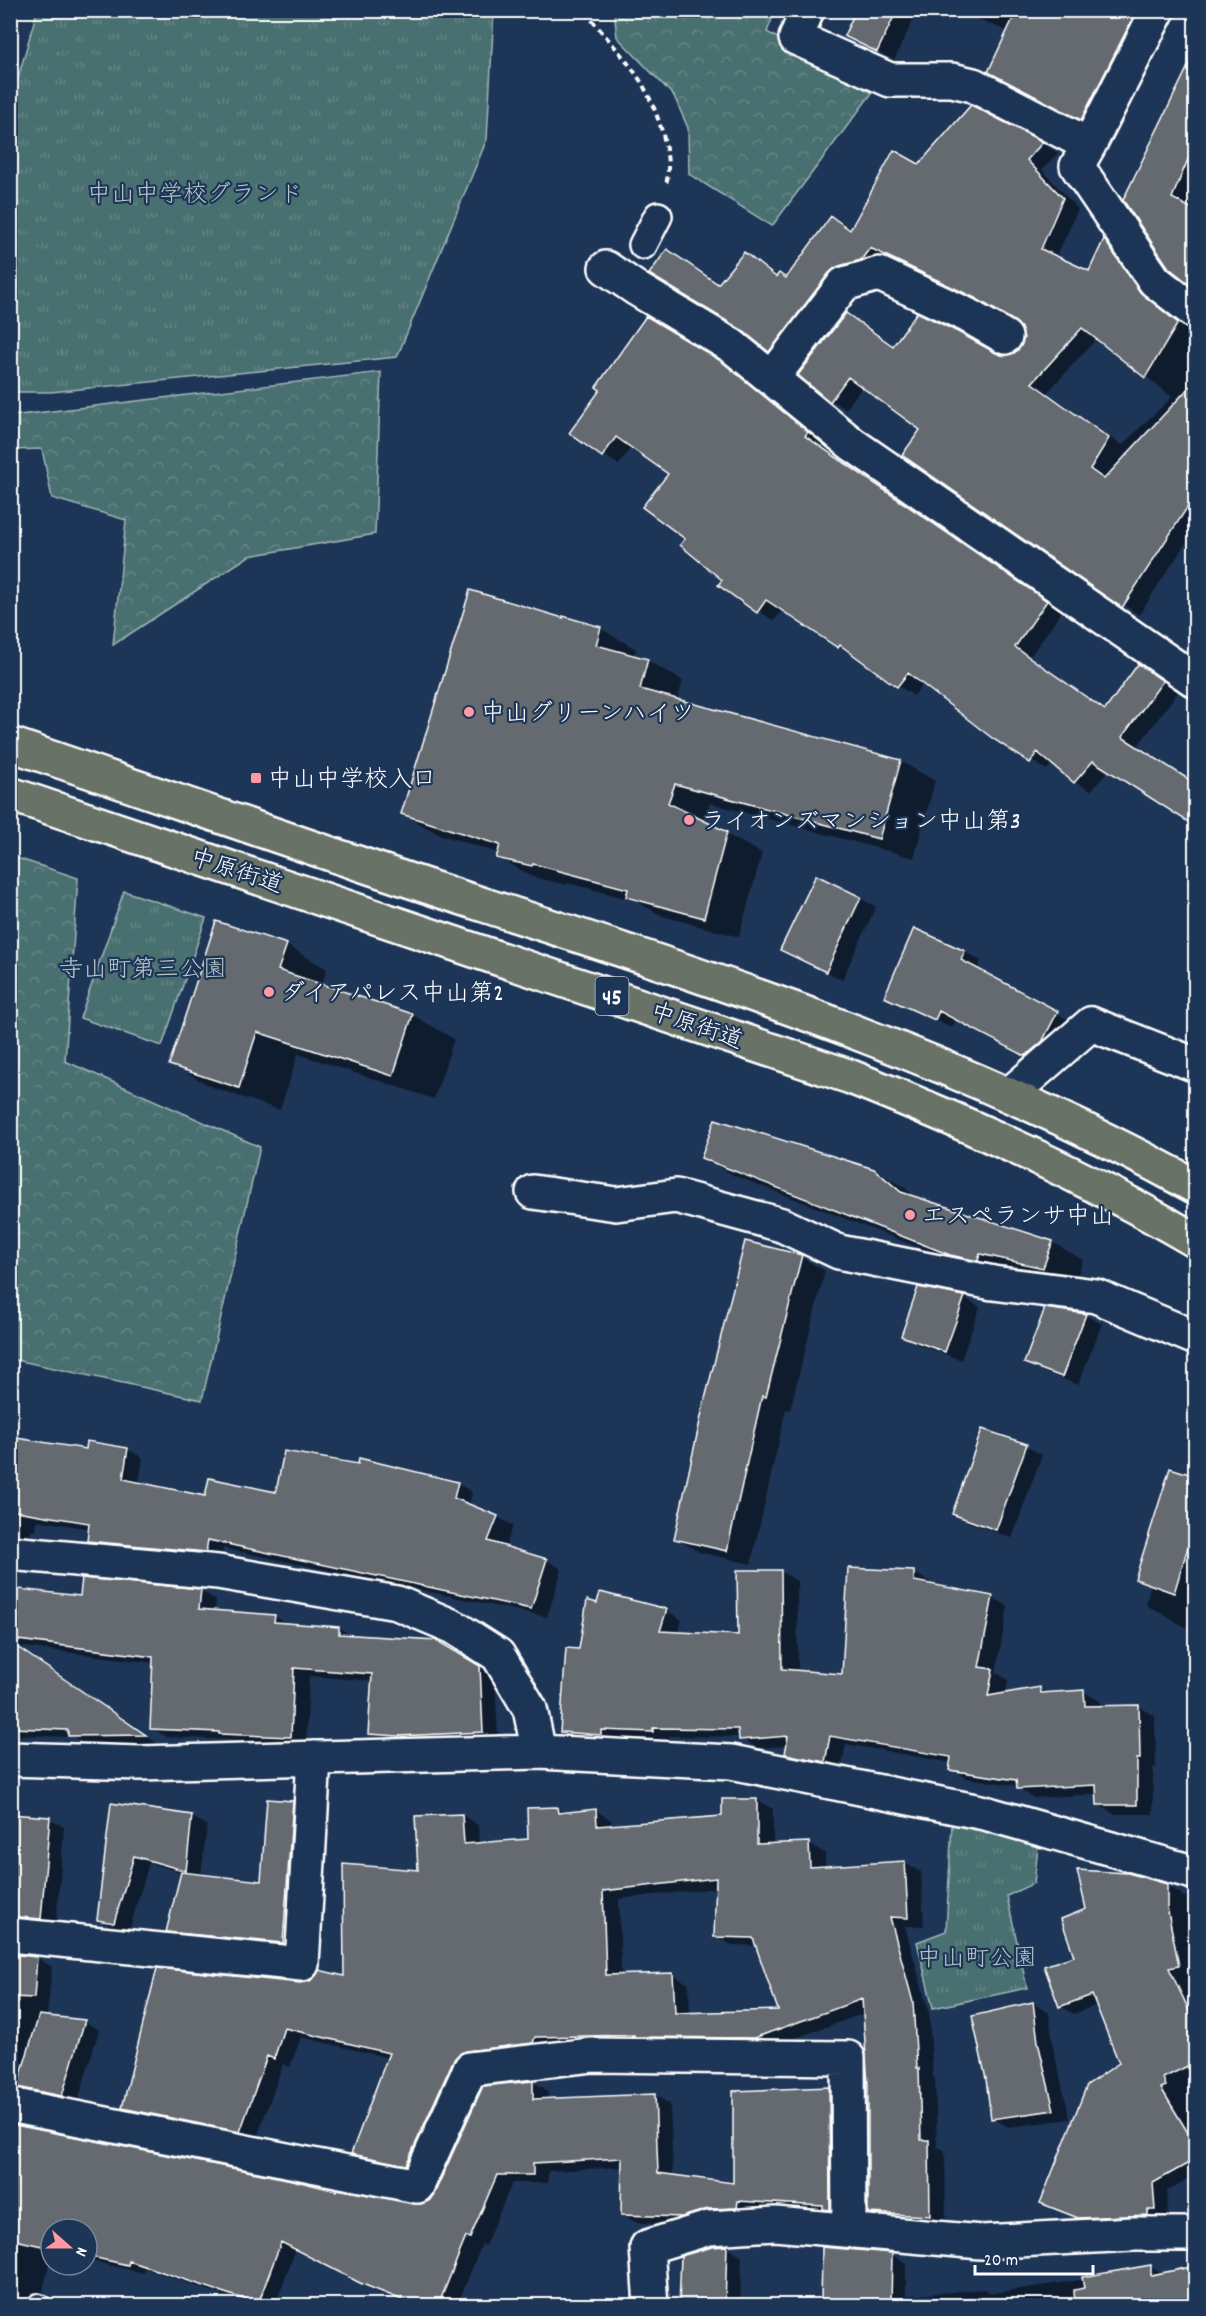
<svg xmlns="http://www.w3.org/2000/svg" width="1206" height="2316" viewBox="0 0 1206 2316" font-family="Dekko,'Klee One',sans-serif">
	<defs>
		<pattern id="forest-crowns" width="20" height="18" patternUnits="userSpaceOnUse" patternTransform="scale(1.5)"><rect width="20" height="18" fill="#4a6f71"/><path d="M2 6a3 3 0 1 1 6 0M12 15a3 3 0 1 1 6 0" fill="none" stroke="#658586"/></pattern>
		<pattern id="park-tufts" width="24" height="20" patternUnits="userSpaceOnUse" patternTransform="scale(1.5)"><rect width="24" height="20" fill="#4a6f71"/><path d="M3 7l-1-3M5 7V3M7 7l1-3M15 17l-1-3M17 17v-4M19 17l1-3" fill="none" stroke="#658586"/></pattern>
	</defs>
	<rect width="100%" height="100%" fill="#1d3557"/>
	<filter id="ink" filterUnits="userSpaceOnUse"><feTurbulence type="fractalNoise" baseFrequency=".0167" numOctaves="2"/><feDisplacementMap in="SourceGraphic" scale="12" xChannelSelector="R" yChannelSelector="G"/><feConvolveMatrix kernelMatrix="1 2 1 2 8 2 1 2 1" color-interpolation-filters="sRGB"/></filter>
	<g filter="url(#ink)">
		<!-- forest -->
		<path fill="url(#forest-crowns)" stroke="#a4b7b8" stroke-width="1.5" d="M 614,11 L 775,11 L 767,32 L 872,93 L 772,226 L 689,174 L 688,128 L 674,96 L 617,37 Z
			M 381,372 L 375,534 L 249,556 L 113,645 L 126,520 L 52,498 L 42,449 L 11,450 L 11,416 Z
			M 11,856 L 78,878 L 65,1061 L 260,1147 L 202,1400 L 11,1359 Z"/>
		<!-- park -->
		<path fill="url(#park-tufts)" stroke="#a4b7b8" stroke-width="1.5" d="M 37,11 L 494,11 L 487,139 L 397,357 L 51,392 L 11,392 L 10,244 L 13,233 L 10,226 L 11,103 Z
			M 124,891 L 206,918 L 162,1046 L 80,1018 Z
			M 952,1824 L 1039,1838 L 1034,1883 L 1007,1896 L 1027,1988 L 933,2008 L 917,1942 L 946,1931 Z"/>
		<!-- shadow -->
		<path fill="#0007" fill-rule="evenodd" d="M 858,10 L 918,10 L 894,60 L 862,44 Z
			M 956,10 L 1157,10 L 1097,128 L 1006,80 L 1009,32 Z
			M 1177,10 L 1196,10 L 1196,23 L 1177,13 Z
			M 1196,53 L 1196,188 L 1188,208 L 1125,200 Z
			M 1043,144 L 1058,153 L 1042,170 L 1078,209 L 1056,258 L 1089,273 L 1105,241 L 1120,250 L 1159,307 L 1196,333 L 1196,527 L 1139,615 L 904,455 L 922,429 L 863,386 L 846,409 L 831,400 L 846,314 L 895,347 L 1006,357 L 1016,354 L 1023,347 L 1025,338 L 1022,326 L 994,307 L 886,256 L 878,268 L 785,360 L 769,350 L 668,251 L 719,285 L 744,254 L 778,277 L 787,279 L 831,218 L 852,231 L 919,166 L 1021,165 L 1023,167 ZM 1097,338 L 1172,397 L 1122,445 L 1047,393 Z
			M 646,318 L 738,373 L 823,442 L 820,446 L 1062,611 L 1030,657 L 1106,710 L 1153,676 L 1178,692 L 1137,747 L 1196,785 L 1196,830 L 1191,827 L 1193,824 L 1109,770 L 1091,791 L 1075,782 L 1052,763 L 1047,770 L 993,737 L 923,683 L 914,696 L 783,609 L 774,621 L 720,585 L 724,580 L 687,539 L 670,473 L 632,446 L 619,465 L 571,433 L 602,389 Z
			M 564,618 L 601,629 L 636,649 L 633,657 L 648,661 L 683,681 L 677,700 L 900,761 L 935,781 L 914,858 L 710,803 L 703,822 L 762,853 L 739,937 L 662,916 L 636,901 L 568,883 L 567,885 L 533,877 L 498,857 L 499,853 L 438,834 L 403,814 Z
			M 860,898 L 876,907 L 842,980 L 782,950 Z
			M 915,930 L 965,952 L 981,961 L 977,970 L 1073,1022 L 1042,1065 L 956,1019 L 952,1028 L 886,996 Z
			M 286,945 L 327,969 L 322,985 L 413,1015 L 454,1039 L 434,1099 L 298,1054 L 280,1110 L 212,1087 L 171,1064 Z
			M 1196,1020 L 1196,1045 L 1187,1040 Z
			M 702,1157 L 874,1170 L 905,1188 L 917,1199 L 1052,1242 L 1083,1260 L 1074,1285 L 982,1272 L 733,1175 Z
			M 801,1257 L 825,1271 L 790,1410 L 786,1409 L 751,1564 L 699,1552 L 675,1538 Z
			M 919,1289 L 964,1298 L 980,1307 L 961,1360 L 919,1345 L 903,1335 Z
			M 1085,1315 L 1102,1324 L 1078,1385 L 1042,1371 L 1026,1362 Z
			M 10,1439 L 87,1451 L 127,1449 L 143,1458 L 139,1483 L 206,1498 L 457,1483 L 472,1492 L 469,1506 L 498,1517 L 513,1526 L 505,1548 L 546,1560 L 562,1569 L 547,1617 L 223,1548 L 222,1560 L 104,1549 L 89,1540 L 90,1529 L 37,1520 L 36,1531 L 31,1531 L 30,1543 L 10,1553 Z
			M 1026,1446 L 1042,1455 L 1012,1538 L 970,1523 L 954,1514 Z
			M 1196,1477 L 1196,1631 L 1187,1628 L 1146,1605 L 1150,1586 L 1137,1579 Z
			M 780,1571 L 797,1581 L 798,1672 L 843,1676 L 914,1573 L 930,1582 L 930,1585 L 992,1597 L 1008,1606 L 996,1672 L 1008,1680 L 1006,1694 L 1039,1688 L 1049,1694 L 1084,1692 L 1100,1701 L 1101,1707 L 1138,1706 L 1155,1716 L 1156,1768 L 1153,1768 L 1153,1814 L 1114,1814 L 1098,1804 L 1098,1794 L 1034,1798 L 1018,1788 L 1018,1786 L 967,1778 L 951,1769 L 952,1763 L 846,1744 L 841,1770 L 803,1762 L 787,1753 L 788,1746 L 757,1748 L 740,1737 L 669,1736 L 669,1740 L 617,1739 L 617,1744 L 578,1741 L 562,1731 L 581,1650 L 666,1610 L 682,1620 L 678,1634 L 740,1637 Z
			M 10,1581 L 26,1591 L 81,1598 L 201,1591 L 216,1600 L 215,1611 L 274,1616 L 288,1624 L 339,1628 L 353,1636 L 436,1641 L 495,1676 L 498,1740 L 385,1742 L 369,1733 L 373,1681 L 309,1676 L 306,1745 L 236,1742 L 231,1740 L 167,1737 L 152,1728 L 154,1663 L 16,1646 L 158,1744 L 85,1744 L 74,1737 L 10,1735 Z
			M 757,1800 L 773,1809 L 773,1845 L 809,1844 L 825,1853 L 825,1867 L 904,1863 L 921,1872 L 924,1926 L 905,1926 L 929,2013 L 933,2077 L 935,2078 L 937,2146 L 945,2151 L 946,2225 L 885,2222 L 869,2212 L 869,2085 L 865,2013 L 771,2047 L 484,2059 L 422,2173 L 369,2162 L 353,2153 L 389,2058 L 301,2037 L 290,2067 L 283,2064 L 256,2140 L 140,2117 L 124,2108 L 300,1984 L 345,1978 L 462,1815 L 478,1825 L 479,1845 L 529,1841 L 557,1808 L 566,1814 L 595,1810 L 611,1820 L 612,1827 L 723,1817 ZM 717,1888 L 715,1936 L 732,1945 L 758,1946 L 781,2011 L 690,2014 L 689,1984 L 673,1975 L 621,1976 L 619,1899 Z
			M 292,1802 L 307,1811 L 297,1951 L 183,1939 L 168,1931 L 183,1873 L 149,1863 L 129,1931 L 114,1928 L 99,1919 L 112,1805 L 192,1817 L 207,1825 L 201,1876 L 262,1883 Z
			M 10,1815 L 49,1819 L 64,1827 L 56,1927 L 10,1932 Z
			M 1167,1886 L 1181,1894 L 1181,1896 L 1196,1898 L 1196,2174 L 1167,2191 L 1168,2217 L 1162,2217 L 1162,2222 L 1094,2225 L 1042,2202 L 1121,2064 L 1097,2005 L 1074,2014 L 1060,2006 L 1076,1956 Z
			M 10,1955 L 37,1958 L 52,1967 L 47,2017 L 84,2021 L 99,2030 L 77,2104 L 10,2102 Z
			M 1033,2003 L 1049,2013 L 1054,2052 L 1070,2119 L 1009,2127 L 992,2118 Z
			M 533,2082 L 548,2091 L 548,2100 L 654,2095 L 670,2104 L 673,2176 L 735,2185 L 734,2092 L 829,2088 L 844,2097 L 845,2218 L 698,2225 L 637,2223 L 622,2214 L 624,2167 L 548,2171 L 548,2183 L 512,2183 L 485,2246 L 482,2244 L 457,2306 L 413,2306 L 377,2291 L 296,2249 L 275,2306 L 255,2306 L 144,2268 L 143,2273 L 87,2260 L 87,2229 L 51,2229 L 51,2254 L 42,2296 L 35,2306 L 10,2306 L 10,2126 L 337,2193 L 421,2206 L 430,2202 Z
			M 727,2247 L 742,2256 L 740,2306 L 680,2306 Z
			M 891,2254 L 906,2263 L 906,2296 L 984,2289 L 992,2293 L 1101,2277 L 1150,2266 L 1164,2274 L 1196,2306 L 823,2306 Z"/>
		<!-- building -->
		<path fill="#656b70" stroke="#fff" stroke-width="1.5" fill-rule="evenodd" d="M 856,10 L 897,10 L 877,52 L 844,36 Z
			M 1017,10 L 1137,10 L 1081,120 L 988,72 Z
			M 1196,50 L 1196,140 L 1172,198 L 1196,211 L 1196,289 L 1169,268 L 1123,200 Z
			M 971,105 L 1043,142 L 1027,160 L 1063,198 L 1041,249 L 1089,271 L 1104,239 L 1140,292 L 1178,323 L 1145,378 L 1082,328 L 1032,383 L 1109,438 L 1090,469 L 1104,479 L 1196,380 L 1196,494 L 1122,608 L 902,455 L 920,430 L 848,377 L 830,402 L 798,375 L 846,313 L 893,346 L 917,312 L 958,332 L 996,353 L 1004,356 L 1014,353 L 1021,346 L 1024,338 L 1021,328 L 1014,321 L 975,298 L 870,248 L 861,260 L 839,266 L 829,273 L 769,352 L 742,330 L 649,274 L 667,249 L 718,284 L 744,252 L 776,277 L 779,273 L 786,278 L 831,216 L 850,230 L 894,150 L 919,164 Z
			M 646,316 L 721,361 L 808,432 L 805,436 L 1047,601 L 1015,647 L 1105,710 L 1138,664 L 1163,681 L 1122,737 L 1196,784 L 1196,827 L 1093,761 L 1074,783 L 1037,752 L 1030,763 L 992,738 L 908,673 L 897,687 L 840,645 L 838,648 L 766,600 L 757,613 L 718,585 L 722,580 L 680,545 L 685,539 L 642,507 L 668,474 L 616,437 L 602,457 L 569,433 L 600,390 L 596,387 Z
			M 470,590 L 563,618 L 563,616 L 601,627 L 596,645 L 648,659 L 640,689 L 901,760 L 879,839 L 675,784 L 668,803 L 727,832 L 704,918 L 626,897 L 628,889 L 533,864 L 532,866 L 496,858 L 500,845 L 401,814 Z
			M 816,875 L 861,897 L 826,972 L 780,950 Z
			M 216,921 L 287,944 L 278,970 L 413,1014 L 393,1076 L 257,1032 L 239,1088 L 169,1065 Z
			M 914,928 L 965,951 L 961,960 L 1058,1011 L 1042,1042 L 1025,1056 L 939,1011 L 935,1020 L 884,997 Z
			M 715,1119 L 874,1169 L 901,1192 L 1053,1241 L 1043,1268 L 980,1254 L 978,1261 L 950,1255 L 701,1158 Z
			M 745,1241 L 802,1255 L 766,1397 L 762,1396 L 727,1551 L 674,1539 L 704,1403 Z
			M 918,1287 L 965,1296 L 945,1352 L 901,1336 Z
			M 1045,1308 L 1086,1314 L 1062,1377 L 1024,1363 Z
			M 982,1429 L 1027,1444 L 996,1530 L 952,1514 Z
			M 10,1437 L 86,1449 L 87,1441 L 128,1448 L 123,1479 L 205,1496 L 209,1478 L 276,1492 L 284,1451 L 358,1464 L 359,1458 L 458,1482 L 454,1498 L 498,1516 L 488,1541 L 547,1559 L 531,1609 L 208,1540 L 206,1552 L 87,1541 L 89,1523 L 10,1510 Z
			M 1170,1468 L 1196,1476 L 1196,1521 L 1174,1593 L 1135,1579 Z
			M 848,1568 L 914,1571 L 914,1581 L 993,1596 L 979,1667 L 993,1669 L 988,1696 L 1040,1687 L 1041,1693 L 1084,1690 L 1085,1706 L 1139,1705 L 1140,1759 L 1137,1759 L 1137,1805 L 1097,1805 L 1096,1785 L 1017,1789 L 1016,1780 L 949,1770 L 951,1757 L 830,1736 L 825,1762 L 785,1754 L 788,1736 L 739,1740 L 738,1729 L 653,1728 L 653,1732 L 601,1730 L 601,1735 L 560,1732 L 566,1648 L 579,1649 L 587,1600 L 597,1603 L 600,1592 L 667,1609 L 660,1631 L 738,1635 L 737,1570 L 781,1570 L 782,1669 L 842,1674 Z
			M 82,1578 L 201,1589 L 199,1609 L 275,1615 L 274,1622 L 339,1627 L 339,1634 L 436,1640 L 480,1666 L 483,1732 L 398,1736 L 368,1734 L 372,1674 L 294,1668 L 291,1737 L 219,1734 L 219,1732 L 150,1729 L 153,1657 L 10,1639 L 10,1588 L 80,1596 Z
			M 10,1642 L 146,1735 L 68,1736 L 68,1730 L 10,1728 Z
			M 267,1799 L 293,1801 L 283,1943 L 166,1932 L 181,1872 L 261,1881 Z
			M 722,1799 L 757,1799 L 757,1844 L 809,1842 L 810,1867 L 905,1861 L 908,1918 L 890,1917 L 913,2002 L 917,2068 L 919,2068 L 921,2140 L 929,2140 L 930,2216 L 868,2213 L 868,2085 L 862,1999 L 754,2038 L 634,2037 L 634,2035 L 535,2037 L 533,2043 L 467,2051 L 459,2054 L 453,2061 L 406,2165 L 351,2154 L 389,2053 L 284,2028 L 274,2059 L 267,2056 L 240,2132 L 122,2108 L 157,1968 L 300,1983 L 310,1981 L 319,1970 L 344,1976 L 343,1864 L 418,1870 L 415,1816 L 462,1814 L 464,1844 L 528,1839 L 527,1808 L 557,1807 L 558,1813 L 596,1809 L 597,1826 L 722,1816 ZM 716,1878 L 714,1937 L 753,1938 L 778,2010 L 675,2013 L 673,1973 L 606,1975 L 603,1891 Z
			M 111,1803 L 192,1815 L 186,1871 L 134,1856 L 114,1923 L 97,1920 Z
			M 10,1814 L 50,1817 L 41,1919 L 10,1916 Z
			M 1077,1870 L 1128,1873 L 1167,1884 L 1167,1907 L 1179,1966 L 1169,1968 L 1196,2025 L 1196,2062 L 1163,2078 L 1166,2086 L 1161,2088 L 1196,2146 L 1196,2159 L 1153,2183 L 1155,2210 L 1148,2210 L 1148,2215 L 1078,2218 L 1040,2203 L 1087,2085 L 1119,2063 L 1092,1995 L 1059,2007 L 1044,1966 L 1074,1956 L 1061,1919 L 1086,1909 Z
			M 10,1954 L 37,1957 L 34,1998 L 10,1997 Z
			M 1033,2002 L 1038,2042 L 1054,2110 L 991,2119 L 986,2079 L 972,2016 Z
			M 39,2015 L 85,2020 L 62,2096 L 17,2087 Z
			M 533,2081 L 533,2099 L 655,2094 L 658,2173 L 733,2183 L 733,2091 L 829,2087 L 830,2210 L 823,2209 L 823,2206 L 738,2201 L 737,2208 L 708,2209 L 682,2217 L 621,2215 L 622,2158 L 533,2163 L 533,2175 L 497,2175 L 470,2238 L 466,2237 L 438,2306 L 417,2306 L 360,2283 L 281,2242 L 258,2304 L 129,2261 L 128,2265 L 87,2256 L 87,2229 L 51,2229 L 51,2248 L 10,2239 L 10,2124 L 292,2180 L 337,2191 L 337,2189 L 421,2204 L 429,2201 L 434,2194 L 483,2086 Z
			M 727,2246 L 725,2306 L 679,2306 L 681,2256 L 712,2247 Z
			M 822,2247 L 892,2253 L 891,2306 L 821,2306 Z
			M 1151,2265 L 1151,2275 L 1196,2266 L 1196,2306 L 1075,2306 L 1074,2290 L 1084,2288 L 1082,2277 Z"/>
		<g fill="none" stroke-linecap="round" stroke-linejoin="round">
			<!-- service casing -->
			<g stroke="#fff" stroke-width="22">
				<path id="service" d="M 38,2303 L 43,2306"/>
			</g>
			<!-- pedestrian casing -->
			<g stroke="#fff" stroke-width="32">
				<path id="pedestrian" d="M 643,245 L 658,216"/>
			</g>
			<!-- minor casing -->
			<g stroke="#fff" stroke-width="38">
				<path id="minor" d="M 807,10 L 796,38 L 890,80 L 952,80 L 973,85 L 1089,145 L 1158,10
					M 1089,145 L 1077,166 L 1155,281 L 1196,313
					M 606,268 L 637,289 L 732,346 L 852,444 L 1196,681
					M 772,378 L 844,284 L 879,274 L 967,315 L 1005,337
					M 1009,1095 L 1091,1024 L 1196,1065
					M 533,1192 L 616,1204 L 676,1196 L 782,1225 L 839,1252 L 993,1283 L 1096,1296 L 1196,1338
					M 10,1553 L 218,1572 L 397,1603 L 454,1627 L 498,1655 L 530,1709 L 539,1752
					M 10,1759 L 140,1763 L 539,1752 L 731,1762 L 985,1813 L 1196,1873
					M 10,1935 L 302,1964 L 314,1758
					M 10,2105 L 417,2186 L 470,2069 L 592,2055 L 848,2058 L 849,2230
					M 651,2306 L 647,2247 L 709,2228 L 775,2224 L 981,2242 L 1133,2234 L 1196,2234"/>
			</g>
			<!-- primary casing -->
			<g stroke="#fff" stroke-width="38">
				<path id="primary" d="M 10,744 C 167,797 323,853 481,904 C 724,982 971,1063 1196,1187
					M 10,794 L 851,1077 C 969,1124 1086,1176 1196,1241"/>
			</g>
			<!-- path -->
			<path stroke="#fff" stroke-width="4" stroke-dasharray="6 4.5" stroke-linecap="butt" d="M 589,10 L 591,19 C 605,36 620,52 633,70 C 652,94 675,154 666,184"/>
			<!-- service -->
			<use href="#service" stroke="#1d3557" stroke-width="18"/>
			<!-- pedestrian -->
			<use href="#pedestrian" stroke="#1d3557" stroke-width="27"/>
			<!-- minor -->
			<use href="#minor" stroke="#1d3557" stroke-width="33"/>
			<!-- primary -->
			<use href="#primary" stroke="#697266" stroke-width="33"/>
		</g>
	</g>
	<!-- markers -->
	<g fill="#ff9aa2" stroke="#1d3557" stroke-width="2">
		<circle cx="469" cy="712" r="6"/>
		<rect x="250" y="772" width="12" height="12" rx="3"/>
		<circle cx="689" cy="820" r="6"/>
		<circle cx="269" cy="992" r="6"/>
		<circle cx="910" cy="1215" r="6"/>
	</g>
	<g text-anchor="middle" stroke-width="4.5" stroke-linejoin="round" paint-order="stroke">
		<!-- shield labels -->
		<rect fill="#1d3557" stroke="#bbc2cd" stroke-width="1.5" x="595.5" y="977" width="33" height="38" rx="4.5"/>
		<g font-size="22" font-weight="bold" fill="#fff">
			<text x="612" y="1004">45</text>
		</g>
		<!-- park labels -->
		<g font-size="24" fill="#b7c5c6" stroke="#1d3557">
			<text x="195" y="201">中山中学校グランド</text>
			<text x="143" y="976">寺山町第三公園</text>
			<text x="977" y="1965">中山町公園</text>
		</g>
		<!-- poi labels -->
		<g font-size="24" fill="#fff" stroke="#1d3557" text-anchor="start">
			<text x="481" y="720">中山グリーンハイツ</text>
			<text x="268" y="786">中山中学校入口</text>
			<text x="701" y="828">ライオンズマンション中山第3</text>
			<text x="281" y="1000">ダイアパレス中山第2</text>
			<text x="922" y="1223">エスペランサ中山</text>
		</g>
		<!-- street labels -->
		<g font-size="24" fill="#fff" stroke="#1d3557">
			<text transform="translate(237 870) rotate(18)" y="8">中原街道</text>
			<text transform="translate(697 1025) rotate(19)" y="8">中原街道</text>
		</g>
	</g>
	<!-- margin -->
	<rect width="1206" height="2316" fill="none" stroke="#1d3557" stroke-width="36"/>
	<rect x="18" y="18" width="1170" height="2280" fill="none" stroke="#fff" stroke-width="2" filter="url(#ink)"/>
	<!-- north arrow -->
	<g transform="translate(69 2247) rotate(111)"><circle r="28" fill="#1d3557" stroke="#77869a" stroke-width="1.5"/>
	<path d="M0-4.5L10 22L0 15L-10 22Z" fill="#ff9aa2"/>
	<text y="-9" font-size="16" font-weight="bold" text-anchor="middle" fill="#ffffff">N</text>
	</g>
	<!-- scale -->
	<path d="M975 2265v9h118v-9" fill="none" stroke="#ffffff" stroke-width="3"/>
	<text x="984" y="2265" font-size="18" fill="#ffffff" stroke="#1d3557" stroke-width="4.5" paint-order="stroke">20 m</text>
</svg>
